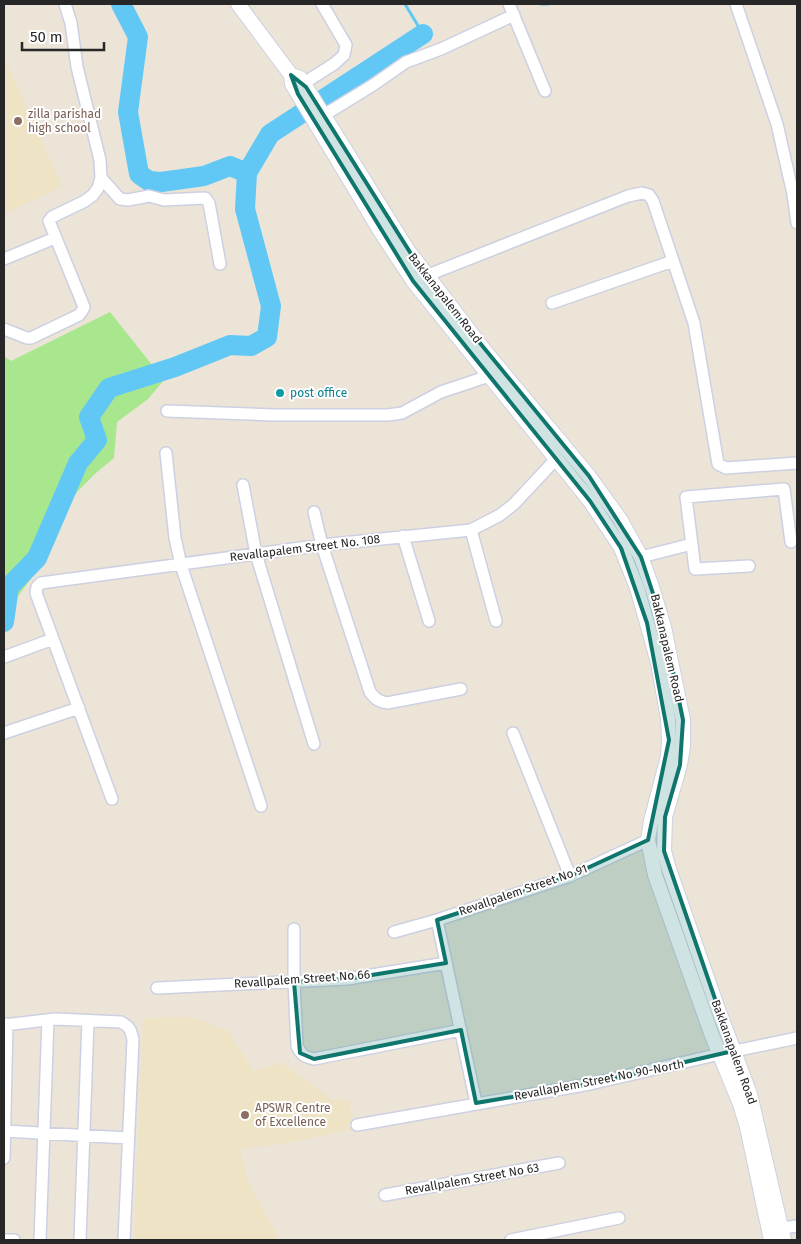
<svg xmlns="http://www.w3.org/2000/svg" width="801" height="1244" viewBox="0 0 801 1244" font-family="'Fira Sans',sans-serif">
	<rect width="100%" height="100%" fill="#ebe4d7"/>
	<!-- education -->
	<path fill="#efe3c5" d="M 4,56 L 62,186 L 4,214 Z
		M 190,1017 L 228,1031 L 254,1072 L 280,1062 L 333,1100 L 349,1100 L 354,1129 L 286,1143 L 240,1149 L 248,1181 L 280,1240 L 134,1240 L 143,1018 Z"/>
	<!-- green -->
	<path fill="#a9e78f" d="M 110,312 L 164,380 L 148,399 L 117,422 L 114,458 L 96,473 L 69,500 L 59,529 L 30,580 L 4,615 L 4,356 L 11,361 Z"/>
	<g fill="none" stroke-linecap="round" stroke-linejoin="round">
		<!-- stream -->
		<path stroke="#61c8f6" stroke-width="3" d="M 405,4 L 423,34
			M 541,4 L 548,4"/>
		<!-- river -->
		<path stroke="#61c8f6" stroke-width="20" d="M 121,4 L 138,37 L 128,112 L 139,174 L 149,181 L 161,182 L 204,176 L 230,166 L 247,173
			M 4,622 L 9,587 L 37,558 L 78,463 L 97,440 L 89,417 L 109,388 L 175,367 L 230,345 L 251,346 L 267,337 L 271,306 L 245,209 L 247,173 L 270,134 L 423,34"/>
		<!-- minor casing -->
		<g stroke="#cdd0e2" stroke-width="14">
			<path id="minor" d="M 509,4 L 545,91
				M 736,4 L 777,124 L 793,194 L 797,223
				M 304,83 L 334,64 L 344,55 L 346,45 L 322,4
				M 324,115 L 373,85 L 406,62 L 441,49 L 514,15
				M 101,178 L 120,199 L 128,200 L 149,196 L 164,200 L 205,198 L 209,203 L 220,264
				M 4,259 L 55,238
				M 413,281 L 628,196 L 642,193 L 649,195 L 653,201 L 694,323 L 718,464 L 726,468 L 797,463
				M 552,303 L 673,261
				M 4,329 L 27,338 L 31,338 L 79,315 L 82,311 L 84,307 L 49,221 L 52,217 L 85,201 L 93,195 L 98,188 L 101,178 L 100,160 L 77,67 L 71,23 L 65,4
				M 167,411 L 274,415 L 388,415 L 402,413 L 441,392 L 489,376
				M 166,453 L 175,538 L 181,565 L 261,806
				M 243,485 L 256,554 L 314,744
				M 314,512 L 322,545 L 370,692 C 375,699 378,701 387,703 L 461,689
				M 471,530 L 496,621
				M 403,536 L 429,621
				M 641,557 L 692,544
				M 749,566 L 695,569 L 686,497 L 784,489 L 791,542
				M 4,657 L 53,639
				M 4,733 L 79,708
				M 513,733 L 570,876
				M 112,799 L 36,593 L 37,587 L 41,583 L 322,545 L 471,530 L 500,515 L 514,504 L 556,459
				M 437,920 L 476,1103
				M 294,929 L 294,982 L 297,1046 C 301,1055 305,1057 314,1059 L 461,1030
				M 394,932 L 437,920 L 570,876 L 648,840
				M 157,988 L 347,979 L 446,963
				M 4,1025 L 55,1019 L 121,1022 C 130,1027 131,1030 133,1040 L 124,1240
				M 357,1125 L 590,1084 L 720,1054 L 797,1038
				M 4,1131 L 128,1138
				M 4,1158 L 7,1024
				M 385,1195 L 559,1163
				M 782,1228 L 797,1226
				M 4,1240 L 14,1240
				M 40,1240 L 48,1020
				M 80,1240 L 88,1021
				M 511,1240 L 619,1218"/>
		</g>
		<!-- tertiary casing -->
		<g stroke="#cdd0e2" stroke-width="16">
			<path id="tertiary" d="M 238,4 L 291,75 L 292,84 L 382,234 L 413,281 L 590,501 L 621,548 L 637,588 L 647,623 L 658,663 L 668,719 L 669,740 L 668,756 L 651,821 L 648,840 L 655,875 L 711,1033 L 740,1104 L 747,1127 L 771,1240
				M 291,75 L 300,78 L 306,87 L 407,249 L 485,351 L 589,476 L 620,519 L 641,557 L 652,587 L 664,627 L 683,720 L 683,746 L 680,765 L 665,817 L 664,851 L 669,869 L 718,1009 L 750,1094 L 784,1240"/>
		</g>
		<!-- minor -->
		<use href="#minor" stroke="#fff" stroke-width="11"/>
		<!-- tertiary -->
		<use href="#tertiary" stroke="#fff" stroke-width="14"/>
	</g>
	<!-- marked area -->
	<path fill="#0f766e" fill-opacity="0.2" stroke="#0f766e" stroke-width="4" stroke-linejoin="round" d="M 291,75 L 306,87 L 425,276 L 589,476 L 641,557 L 664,627 L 683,720 L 680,765 L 665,817 L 664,851 L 733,1051 L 590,1084 L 476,1103 L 461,1030 L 314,1059 L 300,1053 L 294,982 L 347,979 L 446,963 L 437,920 L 570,876 L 648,840 L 669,740 L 647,623 L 621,548 L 590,501 L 413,281 L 298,94 Z"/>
	<!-- markers -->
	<g fill="#8d6e63" stroke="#fff" stroke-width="2">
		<circle cx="18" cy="121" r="5"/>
		<circle cx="245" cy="1115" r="5"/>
	</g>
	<circle fill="#0f9aa8" stroke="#fff" stroke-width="2" cx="280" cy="393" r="5"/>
	<g text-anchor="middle" stroke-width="4" stroke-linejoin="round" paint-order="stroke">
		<!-- education labels -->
		<g font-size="12" fill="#785e54" stroke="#fff" text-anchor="start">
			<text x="28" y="118">zilla parishad<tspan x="28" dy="14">high school</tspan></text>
			<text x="255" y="1112">APSWR Centre<tspan x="255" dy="14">of Excellence</tspan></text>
		</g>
		<!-- street labels -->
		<g font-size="12" fill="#272727" stroke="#fff">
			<text transform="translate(445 298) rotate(52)" y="4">Bakkanapalem Road</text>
			<text transform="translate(305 548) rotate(-7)" y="4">Revallapalem Street No. 108</text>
			<text transform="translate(667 648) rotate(77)" y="4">Bakkanapalem Road</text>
			<text transform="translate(523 890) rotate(-19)" y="4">Revallpalem Street No 91</text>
			<text transform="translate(302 979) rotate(-4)" y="4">Revallpalem Street No 66</text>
			<text transform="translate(734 1052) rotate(70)" y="4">Bakkanapalem Road</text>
			<text transform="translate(599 1080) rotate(-11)" y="4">Revallaplem Street No 90-North</text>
			<text transform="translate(472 1179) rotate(-10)" y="4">Revallpalem Street No 63</text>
		</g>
		<!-- culture labels -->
		<g font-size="12" fill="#0d838f" stroke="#fff" text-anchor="start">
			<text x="290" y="397">post office</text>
		</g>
	</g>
	<!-- border -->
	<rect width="801" height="1244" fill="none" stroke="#272727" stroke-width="10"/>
	<!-- scale -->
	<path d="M22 42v8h82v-8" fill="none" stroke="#272727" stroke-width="2.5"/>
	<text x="30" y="42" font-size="15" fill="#272727" stroke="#ffffff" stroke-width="4" paint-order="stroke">50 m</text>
</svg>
